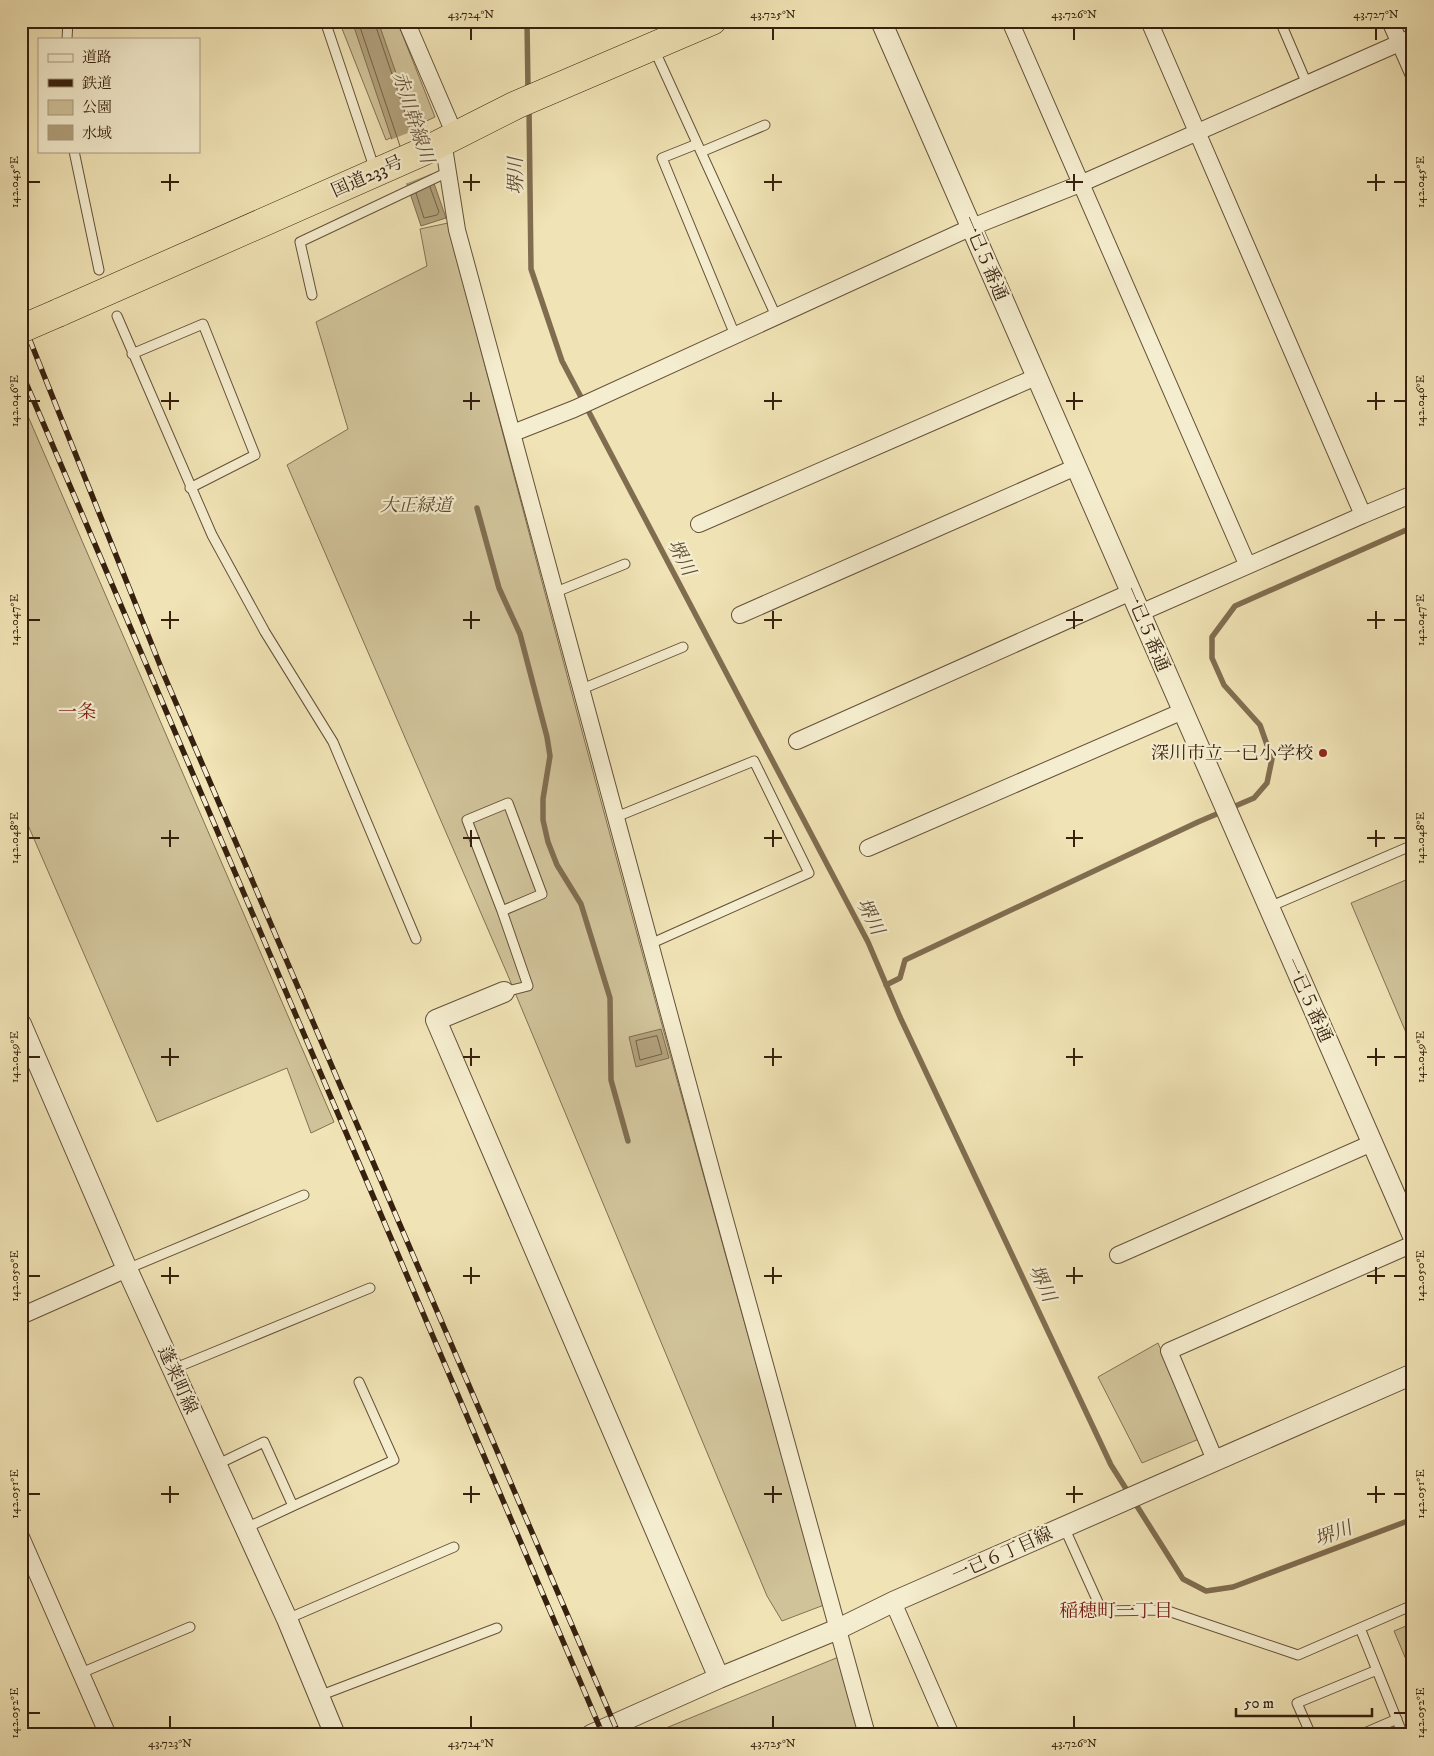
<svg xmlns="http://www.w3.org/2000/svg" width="1434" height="1756" viewBox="0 0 1434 1756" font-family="'IM FELL DW Pica','Noto Serif JP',serif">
	<rect width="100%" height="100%" fill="#f0e3b5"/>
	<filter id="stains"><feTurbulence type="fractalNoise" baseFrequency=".004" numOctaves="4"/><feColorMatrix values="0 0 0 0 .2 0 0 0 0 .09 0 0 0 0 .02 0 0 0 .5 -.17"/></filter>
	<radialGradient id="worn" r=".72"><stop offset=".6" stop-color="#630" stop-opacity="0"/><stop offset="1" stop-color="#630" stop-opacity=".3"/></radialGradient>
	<!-- green -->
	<path fill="#d0c299" stroke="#837154" d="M 339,21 L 397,21 L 435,117 L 386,140 Z
		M 448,223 C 567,685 694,1146 824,1605 L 782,1621 L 767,1596 L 506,971 L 287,465 L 348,429 L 316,322 L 427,266 L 420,229 Z
		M 21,400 L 334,1122 L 311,1133 L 287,1068 L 157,1122 L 21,809 Z
		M 1413,877 L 1413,1049 L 1351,903 Z
		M 1158,1343 L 1199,1439 L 1142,1463 L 1098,1377 Z
		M 1413,1623 L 1413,1676 L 1394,1631 Z
		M 841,1656 L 862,1735 L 649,1735 Z"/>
	<!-- water -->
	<path fill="#b1a17c" stroke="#806d50" d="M 352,21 L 378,21 L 446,218 L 421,226 Z
		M 661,1029 L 669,1058 L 636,1067 L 629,1037 Z"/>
	<!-- pier -->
	<path fill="#f0e3b5" d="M 418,129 L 433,173 L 405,184 L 390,140 Z"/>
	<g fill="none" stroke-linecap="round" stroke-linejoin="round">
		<!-- shore -->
		<path stroke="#746045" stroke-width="1" d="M 358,21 L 400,146
			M 374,21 L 414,139
			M 416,193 L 424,218 L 437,215 L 439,212 L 430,187
			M 657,1036 L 662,1054 L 640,1060 L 636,1041 Z"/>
		<!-- stream -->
		<path stroke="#806d50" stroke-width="5.5" d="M 527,21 L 528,90
			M 529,107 L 531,269 L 562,361 L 868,942 L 900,1017 L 1111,1465 L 1183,1579 L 1206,1591 L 1233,1587 L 1413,1519
			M 477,508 L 499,588 L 520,634 L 547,737 L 550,756 L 543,799 L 543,820 L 548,842 L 557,865 L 581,904 L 610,998 L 611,1080 L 628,1141
			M 886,985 L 900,978 L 905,960 L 1198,822 L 1254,798 L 1267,783 L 1272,759 L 1260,725 L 1224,685 L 1212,658 L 1212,637 L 1235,606 L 1413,527"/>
		<!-- service casing -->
		<g stroke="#645138" stroke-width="11">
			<path id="service" d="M 325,21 L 375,170
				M 1280,21 L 1307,84
				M 67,39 L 68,21
				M 654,49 L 776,316
				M 697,144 L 662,158 L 735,335
				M 74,151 L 99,270
				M 701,152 L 765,125
				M 312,295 L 300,242 L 448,172
				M 117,316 L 212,535 L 265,632 L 333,742 L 416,939
				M 132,354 L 203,324 L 255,455 L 190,488
				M 556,592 L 625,564
				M 582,689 L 683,647
				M 616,817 L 754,761 L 809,873 L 650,944
				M 1269,907 L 1413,845
				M 502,911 L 467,820 L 508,803 L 542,894 L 502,911 L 528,986 L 504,992
				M 127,1269 L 304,1195
				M 173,1369 L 370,1288
				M 216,1465 L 264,1442 L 293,1506 L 246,1528
				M 293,1506 L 394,1460 L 359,1382
				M 1064,1527 L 1102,1611 L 1165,1610 L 1298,1655 L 1413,1605
				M 287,1619 L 454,1547
				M 1360,1628 L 1403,1735
				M 81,1673 L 190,1627
				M 319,1696 L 497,1628
				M 1311,1735 L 1297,1703 L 1377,1670
				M 1360,1735 L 1397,1719"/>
		</g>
		<!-- minor casing -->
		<g stroke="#645138" stroke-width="18">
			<path id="minor" d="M 406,21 L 455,135
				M 1010,21 L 1247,564
				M 1390,21 L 1413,73
				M 443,141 L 457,230 L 714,1180 L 867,1735
				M 513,433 L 574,409 L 972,227 L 1080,184 L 1413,37
				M 1363,515 L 1413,494
				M 699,524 L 1036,377
				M 1140,613 L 1363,515 L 1149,21
				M 740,615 L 1076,467
				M 797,741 L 1131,592
				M 868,848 L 1183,711
				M 1118,1255 L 1372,1143
				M 21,1316 L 127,1269
				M 1215,1460 L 1169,1351 L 1413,1244
				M 21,1537 L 108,1735
				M 893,1602 L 951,1735"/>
		</g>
		<!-- tertiary casing -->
		<g stroke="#645138" stroke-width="22">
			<path id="tertiary" d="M 881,21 L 1413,1236
				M 504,992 L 436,1020 L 719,1678
				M 21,1024 L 127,1269 L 287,1619 L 335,1735
				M 591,1735 L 719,1678 L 838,1629 L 893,1602 L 1413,1374"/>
		</g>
		<!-- trunk casing -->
		<g stroke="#36200e" stroke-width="29">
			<path id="trunk" d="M 58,313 L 429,149 L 516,105 L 712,21"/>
		</g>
		<!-- service -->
		<use href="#service" stroke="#f5edcf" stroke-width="9"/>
		<!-- minor -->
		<use href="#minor" stroke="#f5edcf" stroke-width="16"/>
		<!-- tertiary -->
		<use href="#tertiary" stroke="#f5edcf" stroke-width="20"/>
		<!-- trunk -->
		<use href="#trunk" stroke="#f0e3b5" stroke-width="28"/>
		<!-- rail casing -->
		<g stroke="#36200e" stroke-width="5.5">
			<path id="rail" d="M 21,318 L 164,675 L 619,1735
				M 21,371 L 603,1735"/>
		</g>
		<!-- rail -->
		<use href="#rail" stroke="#f5edcf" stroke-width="4" stroke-dasharray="11" stroke-linecap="butt"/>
		<!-- trunk-bridge casing -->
		<g stroke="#36200e" stroke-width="29" stroke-linecap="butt">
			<path id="trunk-bridge" d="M 21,329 L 58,313"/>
		</g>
		<!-- trunk-bridge -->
		<use href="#trunk-bridge" stroke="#f0e3b5" stroke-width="28"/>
	</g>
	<!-- ticks -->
	<path fill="none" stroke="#36200e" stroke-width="2" d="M 471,28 L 471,40M 773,28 L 773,40M 1074,28 L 1074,40M 1376,28 L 1376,40M 170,174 L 170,191M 471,174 L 471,191M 773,174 L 773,191M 1074,174 L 1074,191M 1376,174 L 1376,191M 28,182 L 40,182M 161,182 L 179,182M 463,182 L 480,182M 764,182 L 782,182M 1066,182 L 1083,182M 1367,182 L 1385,182M 1394,182 L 1406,182M 170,392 L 170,410M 471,392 L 471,410M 773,392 L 773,410M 1074,392 L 1074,410M 1376,392 L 1376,410M 28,401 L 40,401M 161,401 L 179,401M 463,401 L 480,401M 764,401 L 782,401M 1066,401 L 1083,401M 1367,401 L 1385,401M 1394,401 L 1406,401M 170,611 L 170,629M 471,611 L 471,629M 773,611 L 773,629M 1074,611 L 1074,629M 1376,611 L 1376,629M 28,620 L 40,620M 161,620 L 179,620M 463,620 L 480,620M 764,620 L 782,620M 1066,620 L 1083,620M 1367,620 L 1385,620M 1394,620 L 1406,620M 170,830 L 170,847M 471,830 L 471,847M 773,830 L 773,847M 1074,830 L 1074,847M 1376,830 L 1376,847M 28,838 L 40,838M 161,838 L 179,838M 463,838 L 480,838M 764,838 L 782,838M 1066,838 L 1083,838M 1367,838 L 1385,838M 1394,838 L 1406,838M 170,1048 L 170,1066M 471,1048 L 471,1066M 773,1048 L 773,1066M 1074,1048 L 1074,1066M 1376,1048 L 1376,1066M 28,1057 L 40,1057M 161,1057 L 179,1057M 463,1057 L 480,1057M 764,1057 L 782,1057M 1066,1057 L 1083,1057M 1367,1057 L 1385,1057M 1394,1057 L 1406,1057M 170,1267 L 170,1284M 471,1267 L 471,1284M 773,1267 L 773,1284M 1074,1267 L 1074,1284M 1376,1267 L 1376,1284M 28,1276 L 40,1276M 161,1276 L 179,1276M 463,1276 L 480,1276M 764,1276 L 782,1276M 1066,1276 L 1083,1276M 1367,1276 L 1385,1276M 1394,1276 L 1406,1276M 170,1486 L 170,1503M 471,1486 L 471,1503M 773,1486 L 773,1503M 1074,1486 L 1074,1503M 1376,1486 L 1376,1503M 28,1494 L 40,1494M 161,1494 L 179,1494M 463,1494 L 480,1494M 764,1494 L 782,1494M 1066,1494 L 1083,1494M 1367,1494 L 1385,1494M 1394,1494 L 1406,1494M 28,1713 L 40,1713M 1394,1713 L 1406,1713M 170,1716 L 170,1728M 471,1716 L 471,1728M 773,1716 L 773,1728M 1074,1716 L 1074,1728"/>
	<!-- markers -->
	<circle fill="#8f2418" stroke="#f5edcf" stroke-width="2" cx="1323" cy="753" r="5"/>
	<g text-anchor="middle" stroke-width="4.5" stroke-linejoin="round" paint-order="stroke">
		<!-- street labels -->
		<g font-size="18" fill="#36200e" stroke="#f5edcf">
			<text transform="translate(367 176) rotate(-24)" y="6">国道233号</text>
			<text transform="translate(985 258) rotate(67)" y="6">一已５番通</text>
			<text transform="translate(1147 629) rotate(67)" y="6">一已５番通</text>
			<text transform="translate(1309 1000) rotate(66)" y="6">一已５番通</text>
			<text transform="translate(178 1380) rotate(66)" y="6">蓬莱町線</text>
			<text transform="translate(1002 1554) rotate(-24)" y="6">一已６丁目線</text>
		</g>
		<!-- park labels -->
		<g font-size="18" font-style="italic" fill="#5c4831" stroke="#f5edcf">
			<text x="416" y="511">大正緑道</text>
		</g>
		<!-- poi labels -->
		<g font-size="18" fill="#36200e" stroke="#f5edcf" text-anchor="end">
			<text x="1313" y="759">深川市立一已小学校</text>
		</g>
		<!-- water labels -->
		<g font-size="19" font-style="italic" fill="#614d34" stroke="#f5edcf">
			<text transform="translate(414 117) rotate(72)" y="7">赤川幹線川</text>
			<text transform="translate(515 176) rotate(-91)" y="7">堺川</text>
			<text transform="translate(682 557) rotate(62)" y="7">堺川</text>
			<text transform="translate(871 916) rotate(63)" y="7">堺川</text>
			<text transform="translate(1043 1283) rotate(65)" y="7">堺川</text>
			<text transform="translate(1333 1533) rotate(-21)" y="7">堺川</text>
		</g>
		<!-- neighbourhood labels -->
		<g font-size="19" fill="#7a1f14" stroke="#f5edcf">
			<text x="77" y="718">一条</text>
			<text x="1116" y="1617">稲穂町一丁目</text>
		</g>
	</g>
	<!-- margin -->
	<rect width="1434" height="1756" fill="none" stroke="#f0e3b5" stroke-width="55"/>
	<!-- legend -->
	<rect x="38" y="38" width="162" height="115" fill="#f5edcf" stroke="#a99b82"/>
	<rect x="48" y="54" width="25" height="8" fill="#f5edcf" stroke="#a99b82"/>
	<text x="82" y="62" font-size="15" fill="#36200e">道路</text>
	<rect x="48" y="79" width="25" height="8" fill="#36200e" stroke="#a99b82"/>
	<text x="82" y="88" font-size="15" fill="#36200e">鉄道</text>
	<rect x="48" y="100" width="25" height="15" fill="#d0c299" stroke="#a99b82"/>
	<text x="82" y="112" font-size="15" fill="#36200e">公園</text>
	<rect x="48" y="125" width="25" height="15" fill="#b1a17c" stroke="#a99b82"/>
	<text x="82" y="138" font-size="15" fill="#36200e">水域</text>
	<!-- scale -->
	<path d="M1236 1708v8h136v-8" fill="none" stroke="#36200e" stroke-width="2.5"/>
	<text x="1244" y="1708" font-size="15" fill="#36200e" stroke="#f5edcf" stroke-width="4" paint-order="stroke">50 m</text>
	<rect x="28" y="28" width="1378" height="1700" fill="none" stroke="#36200e" stroke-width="2"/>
	<g font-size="12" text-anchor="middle" fill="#36200e">
		<text x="471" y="18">43.724°N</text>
		<text x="773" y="18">43.725°N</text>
		<text x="1074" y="18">43.726°N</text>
		<text x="1376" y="18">43.727°N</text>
		<text transform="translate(1420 182) rotate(-90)" y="4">142.045°E</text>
		<text transform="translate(14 182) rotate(-90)" y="4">142.045°E</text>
		<text transform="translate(1420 401) rotate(-90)" y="4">142.046°E</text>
		<text transform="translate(14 401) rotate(-90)" y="4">142.046°E</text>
		<text transform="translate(1420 620) rotate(-90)" y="4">142.047°E</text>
		<text transform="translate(14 620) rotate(-90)" y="4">142.047°E</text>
		<text transform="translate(1420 838) rotate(-90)" y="4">142.048°E</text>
		<text transform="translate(14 838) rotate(-90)" y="4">142.048°E</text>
		<text transform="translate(1420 1057) rotate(-90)" y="4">142.049°E</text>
		<text transform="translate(14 1057) rotate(-90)" y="4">142.049°E</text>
		<text transform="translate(14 1276) rotate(-90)" y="4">142.050°E</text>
		<text transform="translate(1420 1276) rotate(-90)" y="4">142.050°E</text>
		<text transform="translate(14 1494) rotate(-90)" y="4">142.051°E</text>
		<text transform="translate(1420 1494) rotate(-90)" y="4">142.051°E</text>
		<text transform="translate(1420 1713) rotate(-90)" y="4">142.052°E</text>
		<text transform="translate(14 1713) rotate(-90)" y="4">142.052°E</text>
		<text x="170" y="1747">43.723°N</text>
		<text x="471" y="1747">43.724°N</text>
		<text x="773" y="1747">43.725°N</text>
		<text x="1074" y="1747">43.726°N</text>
	</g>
	<rect width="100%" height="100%" filter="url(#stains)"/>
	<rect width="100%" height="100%" fill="url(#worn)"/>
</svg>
